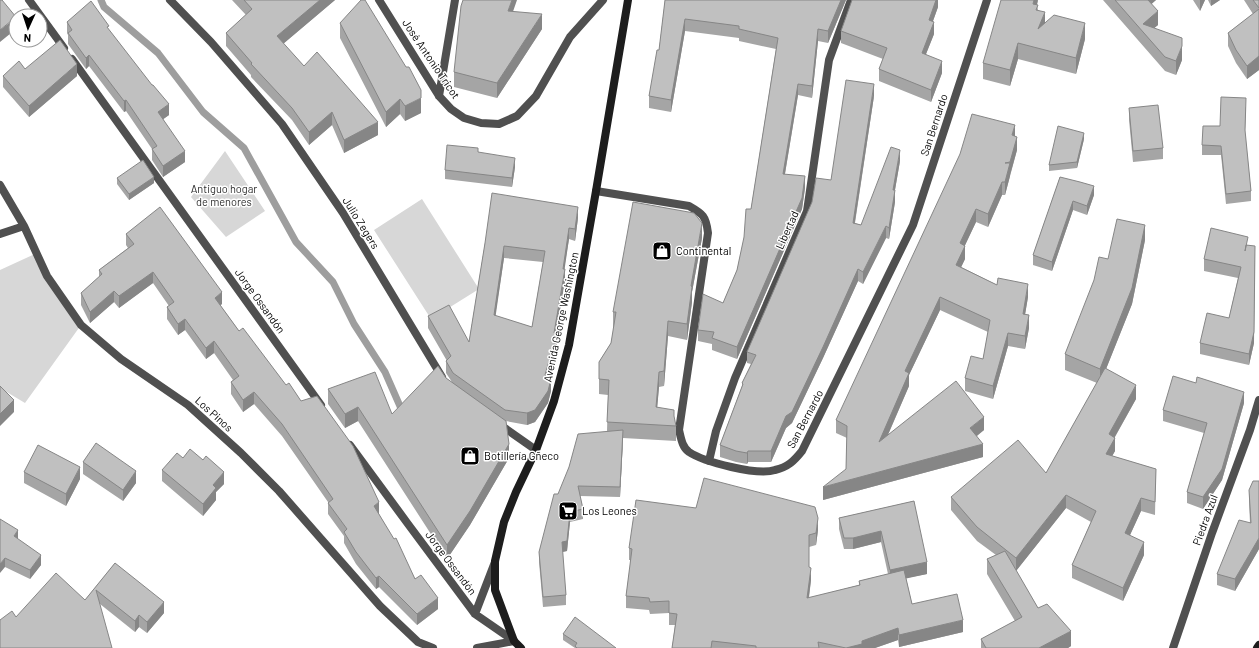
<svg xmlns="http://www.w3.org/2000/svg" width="1259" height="648" viewBox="0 0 1259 648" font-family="Barlow,sans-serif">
	<rect width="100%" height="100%" fill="#fff"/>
	<!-- green -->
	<path fill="#d7d7d7" d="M 225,151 L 265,211 L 226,237 L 191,197 Z
		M 422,199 L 479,289 L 431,319 L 374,230 Z
		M 37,253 L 81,325 L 25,403 L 0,388 L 0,270 Z"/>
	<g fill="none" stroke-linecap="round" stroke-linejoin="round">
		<!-- stream -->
		<path stroke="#9e9e9e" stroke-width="7" d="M 101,0 L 104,7 L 158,53 L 203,112 L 244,148 L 296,242 L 333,282 L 354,324 L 385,372 L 403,413"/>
		<!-- street -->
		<path stroke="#505050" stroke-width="8" d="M 29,0 L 64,48
			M 170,0 L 211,42 L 282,124 L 343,213 L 442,377
			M 379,0 L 439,96 L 451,109 L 464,118 L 481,123 L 499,124 L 517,116 L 536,96 L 570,37 L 603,0
			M 72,59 L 321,405
			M 439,96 L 455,0
			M 0,185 L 24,226 L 47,276 L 81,325 L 121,359 L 188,405 L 241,453 L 279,491 L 380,606 L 418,642 L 433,648
			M 596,191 L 689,206 C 703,214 706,216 708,233 L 679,430 C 681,438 682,447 689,452 C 704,462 758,476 775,470 C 788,467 794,461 802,451 L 913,225 L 987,0
			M 0,234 L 24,226
			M 499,424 L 536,450
			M 350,445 L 408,524 L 475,614 L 514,641
			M 709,461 L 716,431 L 735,378 L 807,211 L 829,60 L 851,0
			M 475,614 L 495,562
			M 477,648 L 514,641
			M 1173,648 L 1212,533 L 1250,430 L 1259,400"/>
		<!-- secondary -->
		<path stroke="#1d1d1d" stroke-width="8" d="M 521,648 L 514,641 L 495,590 L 495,561 L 504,522 L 516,492 L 536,450 L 554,401 L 569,345 L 596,191 L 628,0
			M 1257,648 L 1259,645"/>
	</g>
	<!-- wall -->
	<path fill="#a5a5a5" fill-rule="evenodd" d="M 232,0 L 335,0 L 283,44 L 304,66 L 378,135 L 344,153 L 332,125 L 309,145 L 292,120 L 251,77 L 251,75 L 226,46 L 226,33 L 246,15 Z
		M 665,0 L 846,0 L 828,43 L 818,41 L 812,98 L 798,95 L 785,174 L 805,188 L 802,209 L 737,359 L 712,350 L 712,344 L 698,341 L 698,330 L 723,303 L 737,270 L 751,209 L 776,49 L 739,41 L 739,38 L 685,31 L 671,112 L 649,108 L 649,96 L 659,50 Z
		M 938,0 L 938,7 L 933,21 L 934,34 L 926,54 L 942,73 L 931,102 L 879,81 L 879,69 L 883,59 L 841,43 L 841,31 Z
		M 1038,0 L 1037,5 L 1038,10 L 1045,22 L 1085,39 L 1076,74 L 1018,59 L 1010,86 L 983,79 L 983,63 Z
		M 1103,0 L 1156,0 L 1151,4 L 1158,25 L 1154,28 L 1182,60 L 1176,75 L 1165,71 Z
		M 1193,0 L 1205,0 L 1200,11 Z
		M 1208,0 L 1220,0 L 1211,6 Z
		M 1244,0 L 1259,0 L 1259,70 L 1247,79 L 1236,63 L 1228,46 L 1228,33 L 1253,14 Z
		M 513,12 L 542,29 L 497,98 L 454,87 L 454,72 Z
		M 67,22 L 109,30 L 169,115 L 163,119 L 185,162 L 163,177 L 152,160 L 152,149 L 126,111 L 124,112 L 89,66 L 86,69 L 68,44 L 68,35 L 67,33 Z
		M 340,23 L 421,113 L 405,121 L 400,114 L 386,127 L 340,38 Z
		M 25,69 L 77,76 L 29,117 L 3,87 L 3,76 Z
		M 874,96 L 855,223 L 861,225 L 900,161 L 895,190 L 895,202 L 889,239 L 886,238 L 863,284 L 858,281 L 823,358 L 792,423 L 786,428 L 771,462 L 748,462 L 747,464 L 736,462 L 720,457 L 720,445 L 742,386 L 742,383 L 751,364 L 747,363 L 747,352 L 831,180 Z
		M 1246,107 L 1245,133 L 1251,191 L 1251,201 L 1226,204 L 1221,155 L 1202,155 L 1202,145 L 1220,126 Z
		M 1129,108 L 1163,148 L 1163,159 L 1133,162 L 1129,120 Z
		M 1015,136 L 1017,150 L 1005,195 L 1002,195 L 988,227 L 976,222 L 965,245 L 965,259 L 961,267 L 997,285 L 1028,297 L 1025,314 L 1029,328 L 1025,349 L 1008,346 L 993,399 L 965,391 L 965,378 L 983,359 L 988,332 L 940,310 L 909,375 L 909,386 L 888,435 L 984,430 L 977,436 L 983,457 L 823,500 L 846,469 L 847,438 L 836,433 L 836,420 Z
		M 1084,139 L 1077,168 L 1049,171 L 1049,165 Z
		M 515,167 L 512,187 L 445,179 L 445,170 Z
		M 1060,177 L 1094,195 L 1087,215 L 1073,210 L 1052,271 L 1033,265 L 1033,255 Z
		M 117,178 L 154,183 L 129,200 L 117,184 Z
		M 578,218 L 575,241 L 569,239 L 564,269 L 565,281 L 556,334 L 557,346 L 547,377 L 551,391 L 548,403 L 535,422 L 527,425 L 506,421 L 509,458 L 470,525 L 447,559 L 358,421 L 345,428 L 328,404 L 328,389 L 392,414 L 446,378 L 452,382 L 446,373 L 446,361 L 447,361 L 428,328 L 428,316 L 469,342 L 485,243 ZM 504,258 L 543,262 L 532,327 L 495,316 Z
		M 126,234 L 222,304 L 220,305 L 239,331 L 379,513 L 379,514 L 415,579 L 438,609 L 417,625 L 379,587 L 376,589 L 356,564 L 344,543 L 344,536 L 328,514 L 328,502 L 282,436 L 254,404 L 243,412 L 231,394 L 231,382 L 233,380 L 214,353 L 206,359 L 185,330 L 178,335 L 167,319 L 167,307 L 169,306 L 153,283 L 119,308 L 114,302 L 90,323 L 81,305 L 81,293 L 99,277 L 99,270 L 128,248 L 126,245 Z
		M 702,238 L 692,292 L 692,302 L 687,340 L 668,336 L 664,386 L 659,387 L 657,407 L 674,418 L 676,426 L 676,441 L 623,438 L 620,497 L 580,496 L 583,509 L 583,519 L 570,522 L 567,551 L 562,552 L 566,595 L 566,605 L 543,607 L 539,562 L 539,552 L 558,494 L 607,431 L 608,395 L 599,394 L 599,362 L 611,343 L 614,327 L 613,327 L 613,312 Z
		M 1145,240 L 1132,304 L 1106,369 L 1136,399 L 1115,437 L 1115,451 L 1112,456 L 1156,469 L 1155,515 L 1141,511 L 1130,535 L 1144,555 L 1123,601 L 1072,578 L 1072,565 L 1091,522 L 1066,508 L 1016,571 L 1038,608 L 1071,646 L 1068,648 L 981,648 L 981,639 L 1015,621 L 987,574 L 987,559 L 996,555 L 977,541 L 951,510 L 951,497 L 1046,473 L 1097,383 L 1065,370 L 1065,354 L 1108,259 Z
		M 1248,245 L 1254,343 L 1249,365 L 1200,354 L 1200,343 L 1229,318 L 1238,278 L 1204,271 L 1204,259 Z
		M 1244,403 L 1222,480 L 1203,509 L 1187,503 L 1187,492 L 1204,433 L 1163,421 L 1163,410 Z
		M 183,458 L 203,460 L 224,484 L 216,492 L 216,500 L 203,516 L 162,481 L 162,470 Z
		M 83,462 L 136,483 L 123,501 L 83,474 Z
		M 24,472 L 80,479 L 66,506 L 24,483 Z
		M 1249,490 L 1259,549 L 1235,591 L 1217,585 L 1217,574 L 1250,523 L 1249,501 Z
		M 914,501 L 927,574 L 906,578 L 912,604 L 963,632 L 899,647 L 898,640 L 875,648 L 672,648 L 675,625 L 669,625 L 669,613 L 650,614 L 649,610 L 626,608 L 626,596 L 631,560 L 629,560 L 629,548 L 818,530 L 816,545 L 809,547 L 809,567 L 811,580 L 809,598 L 859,585 L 859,581 L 888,574 L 881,542 L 853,549 L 844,549 L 839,529 L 839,518 Z
		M 0,519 L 41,565 L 30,579 L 5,567 Z
		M 115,563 L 164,613 L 147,633 L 139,627 L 135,632 L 100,604 L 16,617 L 85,600 Z
		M 563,634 L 616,648 L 575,648 L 563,640 Z"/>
	<!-- shaded-wall -->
	<path fill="#868686" d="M 320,0 L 335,0 L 277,49 L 277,36 Z
		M 512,0 L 517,0 L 508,26 L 508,11 Z
		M 841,0 L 846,0 L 828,43 L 828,31 Z
		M 936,0 L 938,0 L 938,7 L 929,32 L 929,20 Z
		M 1034,0 L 1038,0 L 1033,19 L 1033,4 Z
		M 1145,0 L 1156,0 L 1145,10 Z
		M 1200,0 L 1205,0 L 1200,11 Z
		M 1211,0 L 1220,0 L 1211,6 Z
		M 1158,11 L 1158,25 L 1146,35 L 1143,24 Z
		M 1045,12 L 1045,28 L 1038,29 Z
		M 542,14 L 542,29 L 497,98 L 497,83 Z
		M 16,18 L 16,29 L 0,42 L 0,30 Z
		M 685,19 L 685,31 L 671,112 L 671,100 Z
		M 934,22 L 934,34 L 922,64 L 922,53 Z
		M 1085,23 L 1085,39 L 1076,74 L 1076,58 Z
		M 818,29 L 818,41 L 812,98 L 812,86 Z
		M 1018,43 L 1018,59 L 1010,86 L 1010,70 Z
		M 1182,46 L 1182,60 L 1176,75 L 1176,61 Z
		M 89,55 L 89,66 L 86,69 L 86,58 Z
		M 1259,56 L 1259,70 L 1247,79 L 1247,66 Z
		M 942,61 L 942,73 L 931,102 L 931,90 Z
		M 77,64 L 77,76 L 29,117 L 29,106 Z
		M 798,84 L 798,95 L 783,185 L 783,174 Z
		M 874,84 L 874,96 L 853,234 L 853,223 Z
		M 421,98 L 421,113 L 405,121 L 405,106 Z
		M 400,99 L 400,114 L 386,127 L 386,112 Z
		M 126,100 L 126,111 L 124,112 L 124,101 Z
		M 169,104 L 169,115 L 158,123 L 158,112 Z
		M 332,112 L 332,125 L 309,145 L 309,132 Z
		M 378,122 L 378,135 L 344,153 L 344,140 Z
		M 1015,125 L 1015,138 L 1012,135 Z
		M 1084,133 L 1084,139 L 1077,168 L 1077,162 Z
		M 1017,137 L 1017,150 L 1010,175 L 1010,162 Z
		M 900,150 L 900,161 L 893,201 L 893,190 Z
		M 185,151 L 185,162 L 163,177 L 163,166 Z
		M 515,158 L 515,167 L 512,187 L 512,178 Z
		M 1010,163 L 1010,176 L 1005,195 L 1005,182 Z
		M 805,176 L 805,188 L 802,209 L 737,359 L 737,347 Z
		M 154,177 L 154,183 L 129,200 L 129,194 Z
		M 1002,182 L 1002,195 L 988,227 L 988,214 Z
		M 1094,186 L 1094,195 L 1087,215 L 1087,206 Z
		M 895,190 L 895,202 L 889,239 L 889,228 Z
		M 1073,201 L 1073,210 L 1052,271 L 1052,262 Z
		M 578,207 L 578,218 L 575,241 L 575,229 Z
		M 976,209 L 976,222 L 960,256 L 960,243 Z
		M 702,223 L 702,238 L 692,292 L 692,302 L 687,340 L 687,324 L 691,286 Z
		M 1145,225 L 1145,240 L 1132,304 L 1100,384 L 1100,369 Z
		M 886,226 L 886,238 L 863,284 L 863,272 Z
		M 569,228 L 569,239 L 563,280 L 563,269 Z
		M 504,246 L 504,258 L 494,327 L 494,315 Z
		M 965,246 L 965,259 L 956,278 L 956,265 Z
		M 1255,246 L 1254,343 L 1249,365 L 1249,354 Z
		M 565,269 L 565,281 L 554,343 L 557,334 L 557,346 L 545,387 L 545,375 L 554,333 Z
		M 858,269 L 858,281 L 823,358 L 792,423 L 786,428 L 771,462 L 771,451 L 786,416 Z
		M 153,272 L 153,283 L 119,308 L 119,296 Z
		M 1028,284 L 1028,297 L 1023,327 L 1023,314 Z
		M 114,291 L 114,302 L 90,323 L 90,312 Z
		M 222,292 L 222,304 L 215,309 L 215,298 Z
		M 940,297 L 940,310 L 909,375 L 909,386 L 879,455 L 879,442 L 905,371 Z
		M 1029,315 L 1029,328 L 1025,349 L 1025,336 Z
		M 185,319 L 185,330 L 178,335 L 178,324 Z
		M 668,321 L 668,336 L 664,386 L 664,371 Z
		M 1008,333 L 1008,346 L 993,399 L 993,386 Z
		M 214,341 L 214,353 L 206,359 L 206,348 Z
		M 659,372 L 659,387 L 656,422 L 656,407 Z
		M 551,379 L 551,391 L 548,403 L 535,422 L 527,425 L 527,413 Z
		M 1136,385 L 1136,399 L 1109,447 L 1109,434 Z
		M 254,392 L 254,404 L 243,412 L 243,400 Z
		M 1244,392 L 1244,403 L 1222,480 L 1203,509 L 1203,497 Z
		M 14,400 L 14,412 L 0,426 L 0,414 Z
		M 358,407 L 358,421 L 345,428 L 345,414 Z
		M 984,417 L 984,430 L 970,441 L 970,428 Z
		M 623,430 L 623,440 L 620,497 L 620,487 Z
		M 1115,438 L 1115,451 L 1106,467 L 1106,454 Z
		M 509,444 L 509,458 L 470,525 L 447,559 L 447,545 Z
		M 983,444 L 983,457 L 823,500 L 823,487 Z
		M 748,451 L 748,462 L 747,464 L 747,453 Z
		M 80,467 L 80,479 L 66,506 L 66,494 Z
		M 136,471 L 136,483 L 123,501 L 123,490 Z
		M 224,472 L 224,484 L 216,492 L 216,500 L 203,516 L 203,504 L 213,485 Z
		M 1066,495 L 1066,508 L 1016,571 L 1016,558 Z
		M 1141,498 L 1141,511 L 1125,546 L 1125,533 Z
		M 379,502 L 379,513 L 374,518 L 374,506 Z
		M 570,512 L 570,522 L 567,551 L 562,552 L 562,542 Z
		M 818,518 L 818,530 L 816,545 L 816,533 Z
		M 18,530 L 18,540 L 14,536 Z
		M 881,531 L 881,542 L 853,549 L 853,538 Z
		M 1259,538 L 1259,549 L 1235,591 L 1235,579 Z
		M 1144,542 L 1144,555 L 1123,601 L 1123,588 Z
		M 41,555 L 41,565 L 30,579 L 30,570 Z
		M 5,558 L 5,567 L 0,573 L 0,564 Z
		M 927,562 L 927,574 L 890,582 L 890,570 Z
		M 811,568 L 811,580 L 807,610 L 807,598 Z
		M 379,576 L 379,587 L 376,589 L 376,578 Z
		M 438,598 L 438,609 L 417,625 L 417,614 Z
		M 164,602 L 164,613 L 147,633 L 147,622 Z
		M 139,615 L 139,627 L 135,632 L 135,621 Z
		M 963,620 L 963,632 L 899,647 L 899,635 Z
		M 898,628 L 898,640 L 875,648 L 846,648 L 862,641 Z
		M 1071,631 L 1071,646 L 1068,648 L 1039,648 Z"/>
	<!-- building -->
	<path fill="#c0c0c0" stroke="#868686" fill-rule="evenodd" d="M 0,0 L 2,0 L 16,17 L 0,30 Z
		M 244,0 L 320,0 L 277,36 L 304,66 L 317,52 L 378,122 L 344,140 L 332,112 L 309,132 L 292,108 L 251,64 L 252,63 L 226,33 L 252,9 Z
		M 361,0 L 365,0 L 406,67 L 409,67 L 421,90 L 421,98 L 405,106 L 400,99 L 386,112 L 340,23 Z
		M 463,0 L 512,0 L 508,11 L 542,14 L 497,83 L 454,72 L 461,6 Z
		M 665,0 L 841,0 L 828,31 L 818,29 L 812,86 L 798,84 L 783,174 L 805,176 L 802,198 L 737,347 L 712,338 L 714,332 L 698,330 L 703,294 L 723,303 L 737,270 L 744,237 L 746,209 L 751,209 L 778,38 L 739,29 L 739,26 L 685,19 L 671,100 L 649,96 L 657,50 L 659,50 Z
		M 852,0 L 936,0 L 929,20 L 934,22 L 922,53 L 942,61 L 931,90 L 879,69 L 887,48 L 841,31 Z
		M 1001,0 L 1034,0 L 1033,4 L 1038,5 L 1036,10 L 1045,12 L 1038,29 L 1054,15 L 1085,23 L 1076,58 L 1018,43 L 1010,70 L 983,63 Z
		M 1115,0 L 1148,0 L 1158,11 L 1143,24 L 1182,38 L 1182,46 L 1176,61 L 1165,57 Z
		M 1253,0 L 1259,0 L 1259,8 Z
		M 91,1 L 109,26 L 107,27 L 152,85 L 153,85 L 169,104 L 158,112 L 185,151 L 163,166 L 152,149 L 157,146 L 126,100 L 124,101 L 89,55 L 86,58 L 68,33 L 72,30 L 67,22 Z
		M 1259,9 L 1259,56 L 1247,66 L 1236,50 L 1228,33 Z
		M 60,40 L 77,64 L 29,106 L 3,76 L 19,61 L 25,69 Z
		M 846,80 L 874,84 L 853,223 L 861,225 L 891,147 L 900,150 L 893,190 L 895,190 L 889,228 L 886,226 L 863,272 L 858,269 L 823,347 L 792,412 L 786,416 L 771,451 L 748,451 L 747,453 L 736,451 L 720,445 L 743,384 L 742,383 L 756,355 L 747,352 L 812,202 L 816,178 L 831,180 Z
		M 1221,97 L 1246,98 L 1245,130 L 1251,191 L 1226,194 L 1221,146 L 1202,145 L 1203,126 L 1220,126 Z
		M 1158,105 L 1163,148 L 1133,151 L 1129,108 Z
		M 972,114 L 1015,125 L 1012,135 L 1017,137 L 1010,162 L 1005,163 L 1010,163 L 1005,182 L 1002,182 L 988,214 L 976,209 L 960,243 L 965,246 L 956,265 L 997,285 L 998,278 L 1028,284 L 1023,314 L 1029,315 L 1025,336 L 1008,333 L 993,386 L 965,378 L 971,356 L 983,359 L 990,320 L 940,297 L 905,371 L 909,373 L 879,442 L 956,381 L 984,417 L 970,428 L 983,444 L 823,487 L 846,469 L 847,426 L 836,420 L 960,154 Z
		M 1058,126 L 1084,133 L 1077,162 L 1049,165 Z
		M 447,145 L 478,148 L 478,152 L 515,158 L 512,178 L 445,170 Z
		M 143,160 L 154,177 L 129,194 L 117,178 Z
		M 1060,177 L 1080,182 L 1094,186 L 1087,206 L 1073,201 L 1052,262 L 1033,255 Z
		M 492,193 L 578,207 L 575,229 L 569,228 L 563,269 L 565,269 L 554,333 L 557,334 L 545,375 L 551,379 L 548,391 L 535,410 L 527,413 L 505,410 L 453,373 L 446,361 L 451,356 L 428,316 L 449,305 L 469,342 L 485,243 ZM 504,246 L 545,251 L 532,327 L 494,315 Z
		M 633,202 L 694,213 L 702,223 L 691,286 L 692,287 L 687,324 L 668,321 L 664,371 L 659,372 L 656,407 L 674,410 L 674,416 L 676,426 L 607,422 L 609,380 L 599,379 L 599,362 L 611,343 L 616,312 L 613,312 Z
		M 160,207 L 222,292 L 215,298 L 239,331 L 243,328 L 286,385 L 289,383 L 301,401 L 317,396 L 353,446 L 379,502 L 374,506 L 394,539 L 396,538 L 415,579 L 421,575 L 438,598 L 417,614 L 379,576 L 376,578 L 356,552 L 344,532 L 347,529 L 328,503 L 333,499 L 282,424 L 254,392 L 243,400 L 231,382 L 239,376 L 214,341 L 206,348 L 185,319 L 178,324 L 167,307 L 174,302 L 153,272 L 119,296 L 114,291 L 90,312 L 81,293 L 102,274 L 99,270 L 134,244 L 126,234 Z
		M 1117,219 L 1145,225 L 1132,288 L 1100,369 L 1065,354 L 1094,280 L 1099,257 L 1108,259 Z
		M 1211,228 L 1248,237 L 1245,251 L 1246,245 L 1255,246 L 1254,332 L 1249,354 L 1200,343 L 1207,313 L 1229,318 L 1241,267 L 1204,259 Z
		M 438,366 L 446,378 L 506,421 L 509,444 L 470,511 L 447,545 L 358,407 L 345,414 L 328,389 L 375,372 L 392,414 Z
		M 1105,368 L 1136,385 L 1109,434 L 1115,438 L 1106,454 L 1156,469 L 1155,502 L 1141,498 L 1125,533 L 1144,542 L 1123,588 L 1072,565 L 1096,511 L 1066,495 L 1016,558 L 977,527 L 951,497 L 1018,440 L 1046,473 Z
		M 1173,376 L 1196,383 L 1197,377 L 1244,392 L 1222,469 L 1203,497 L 1187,492 L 1207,423 L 1163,410 Z
		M 0,386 L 14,400 L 0,414 Z
		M 623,430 L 620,487 L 578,486 L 583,509 L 570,512 L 567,541 L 562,542 L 566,595 L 543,597 L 539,552 L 554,494 L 558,494 L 569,467 L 578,434 Z
		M 96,443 L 136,471 L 123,490 L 83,462 Z
		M 38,445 L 80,467 L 66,494 L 24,472 Z
		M 190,449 L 203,460 L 206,456 L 224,472 L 213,485 L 216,488 L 203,504 L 162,470 L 177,453 L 183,458 Z
		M 704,478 L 815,507 L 818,518 L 816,533 L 809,535 L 809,567 L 811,568 L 807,598 L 860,585 L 859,581 L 904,570 L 912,604 L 957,594 L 963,620 L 899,635 L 898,628 L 862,641 L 862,644 L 846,648 L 818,642 L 819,648 L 756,648 L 756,646 L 712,641 L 711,648 L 672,648 L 677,614 L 669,613 L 669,601 L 650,602 L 649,598 L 626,596 L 632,549 L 629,548 L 636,500 L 696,508 Z
		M 1253,481 L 1259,481 L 1259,538 L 1235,579 L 1217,574 L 1239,520 L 1251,523 L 1249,490 Z
		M 914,501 L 927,562 L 890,570 L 881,531 L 853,538 L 844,538 L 839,518 Z
		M 0,519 L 18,530 L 14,536 L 41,555 L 30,570 L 5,558 L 0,564 Z
		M 1005,551 L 1038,608 L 1047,604 L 1071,631 L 1039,648 L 986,648 L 981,639 L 1022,617 L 987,559 Z
		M 115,563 L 164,602 L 147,622 L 139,615 L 135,621 L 96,590 L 112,648 L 0,648 L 0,620 L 12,611 L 16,617 L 56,573 L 85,600 Z
		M 575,617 L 616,648 L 577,648 L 575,646 L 577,643 L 563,634 Z"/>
	<!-- icons -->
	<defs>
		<g id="shop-square" transform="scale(1)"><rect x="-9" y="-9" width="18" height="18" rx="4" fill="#000" stroke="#fff"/><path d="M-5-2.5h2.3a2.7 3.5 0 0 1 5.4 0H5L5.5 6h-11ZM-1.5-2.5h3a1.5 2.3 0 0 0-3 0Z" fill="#fff"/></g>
		<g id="supermarket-square" transform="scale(1)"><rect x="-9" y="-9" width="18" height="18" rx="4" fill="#000" stroke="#fff"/><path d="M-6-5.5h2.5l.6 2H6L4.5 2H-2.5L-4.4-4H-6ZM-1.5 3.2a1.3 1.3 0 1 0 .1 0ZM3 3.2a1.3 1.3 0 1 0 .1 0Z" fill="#fff"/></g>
	</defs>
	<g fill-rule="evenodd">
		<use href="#shop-square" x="662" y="251"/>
		<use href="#shop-square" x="470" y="456"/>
		<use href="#supermarket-square" x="568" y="511"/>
	</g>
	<g text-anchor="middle" stroke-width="3" stroke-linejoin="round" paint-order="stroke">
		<!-- street labels -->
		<g font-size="11" fill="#000" stroke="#fff">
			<text transform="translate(431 59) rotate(56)" y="4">José Antonio Tricot</text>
			<text transform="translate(934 125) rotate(-72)" y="4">San Bernardo</text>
			<text transform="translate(361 223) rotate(58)" y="4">Julio Zegers</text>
			<text transform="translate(787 230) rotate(-66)" y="4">Libertad</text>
			<text transform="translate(260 301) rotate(54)" y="4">Jorge Ossandón</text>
			<text transform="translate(561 317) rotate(-78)" y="4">Avenida George Washington</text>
			<text transform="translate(214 414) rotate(42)" y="4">Los Pinos</text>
			<text transform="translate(805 419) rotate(-62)" y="4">San Bernardo</text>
			<text transform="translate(1205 520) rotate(-70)" y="4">Piedra Azul</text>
			<text transform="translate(451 563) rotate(53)" y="4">Jorge Ossandón</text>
		</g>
		<!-- park labels -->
		<g font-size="11" fill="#2e2e2e" stroke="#fff">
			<text x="224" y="193">Antiguo hogar<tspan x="224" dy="13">de menores</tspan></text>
		</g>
		<!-- poi labels -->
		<g font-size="11" fill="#000" stroke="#fff" text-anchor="start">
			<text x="676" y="255">Continental</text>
			<text x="484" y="460">Botillería Gñeco</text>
			<text x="582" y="515">Los Leones</text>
		</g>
	</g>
	<!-- north arrow -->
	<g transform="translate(28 28) rotate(183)"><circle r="19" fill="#ffffff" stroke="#999999"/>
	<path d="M0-3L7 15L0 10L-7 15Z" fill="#000000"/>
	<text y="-6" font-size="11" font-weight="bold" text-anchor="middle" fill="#000000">N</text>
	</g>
</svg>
